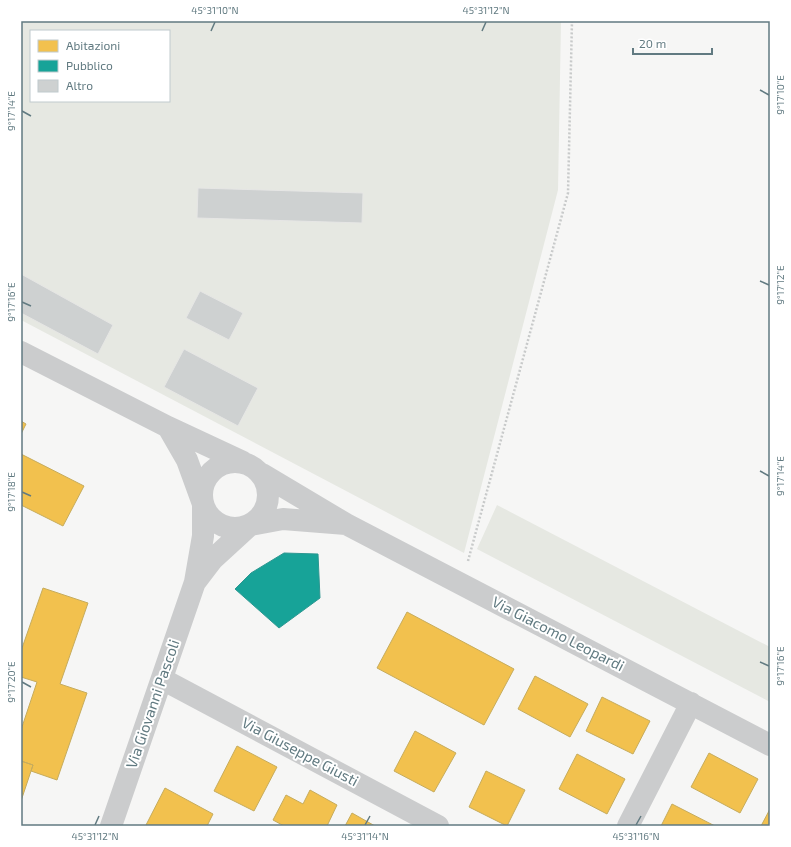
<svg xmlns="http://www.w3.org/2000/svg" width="791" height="847" viewBox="0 0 791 847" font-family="'Exo 2',sans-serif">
	<rect width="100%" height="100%" fill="#f6f6f5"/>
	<!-- green -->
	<path fill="#e6e8e2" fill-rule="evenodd" d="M 21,21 L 561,21 L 558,190 L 464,553 L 21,320 ZM 31,31 L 169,31 L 169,101 L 31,101 Z
		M 497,505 L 770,647 L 770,702 L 477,549 Z"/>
	<!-- homes -->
	<path fill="#f2c14e" stroke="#c6ac5d" d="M 21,421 L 26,424 L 21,434 Z
		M 21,454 L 84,486 L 63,526 L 21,505 Z
		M 43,588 L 88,603 L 60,684 L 87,693 L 57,780 L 31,771 L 33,765 L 21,761 L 21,730 L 37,682 L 21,677 L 21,651 Z
		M 407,612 L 514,669 L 484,725 L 377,668 Z
		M 535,676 L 588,704 L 570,737 L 518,709 Z
		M 602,697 L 650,721 L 633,754 L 586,731 Z
		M 415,731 L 456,753 L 434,792 L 394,771 Z
		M 237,746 L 277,767 L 254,811 L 214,791 Z
		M 709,753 L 758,779 L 740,813 L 691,787 Z
		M 577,754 L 625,779 L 607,814 L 559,789 Z
		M 21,761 L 33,765 L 21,801 Z
		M 486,771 L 525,790 L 507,826 L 469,807 Z
		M 165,788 L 213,814 L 207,826 L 146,825 Z
		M 310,790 L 337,805 L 327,826 L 284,826 L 273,820 L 286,795 L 303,804 Z
		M 672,804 L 715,826 L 661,826 Z
		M 770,809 L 770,826 L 761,826 Z
		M 352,813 L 375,826 L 345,826 Z"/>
	<!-- public -->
	<path fill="#17a398" stroke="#2d9791" d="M 284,553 L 318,554 L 320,598 L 279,628 L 235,589 L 251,573 Z"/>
	<!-- building -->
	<path fill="#ced1d1" stroke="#e6e6e5" d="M 198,188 L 363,193 L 362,223 L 197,218 Z
		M 21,274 L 113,325 L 98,354 L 21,313 Z
		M 200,291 L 243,313 L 229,340 L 186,318 Z
		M 184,349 L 258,388 L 238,426 L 164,387 Z"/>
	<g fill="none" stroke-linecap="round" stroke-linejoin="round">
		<!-- path -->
		<path stroke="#c8caca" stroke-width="2.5" stroke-dasharray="2 2" stroke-linecap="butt" d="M 468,561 L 568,193 L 572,21"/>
		<!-- minor -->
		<path stroke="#cbcccd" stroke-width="22" d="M 21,352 L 168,427
			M202 495a33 33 0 1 1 66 0a33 33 0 1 1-66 0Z
			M 346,524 L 770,745
			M 196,581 L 212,560 L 250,525 L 283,519 L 346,524 L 262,474
			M 162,679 L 438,826
			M 111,826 L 195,582 L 203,536 L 203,504 L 187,460 L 168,427 L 243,462
			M 628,826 L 691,703"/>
	</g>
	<!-- ticks -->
	<path fill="none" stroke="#617a81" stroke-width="1.5" d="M 211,31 L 215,22M 482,31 L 486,22M 760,90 L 769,95M 22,111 L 31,116M 760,281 L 769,285M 22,302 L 31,306M 760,471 L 769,476M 22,492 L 31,496M 760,662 L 769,666M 22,682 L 31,687M 95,825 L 99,816M 365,825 L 370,816M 636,825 L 641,816"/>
	<g text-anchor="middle" stroke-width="4" stroke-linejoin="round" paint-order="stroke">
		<!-- street labels -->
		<g font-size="15" fill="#617a81" stroke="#fff">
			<text transform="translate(558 634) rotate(27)" y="5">Via Giacomo Leopardi</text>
			<text transform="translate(153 704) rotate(-71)" y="5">Via Giovanni Pascoli</text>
			<text transform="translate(300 752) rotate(28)" y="5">Via Giuseppe Giusti</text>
		</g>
	</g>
	<!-- border -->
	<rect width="791" height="847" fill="none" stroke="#ffffff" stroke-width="44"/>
	<!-- legend -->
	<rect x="30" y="30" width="140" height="72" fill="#ffffff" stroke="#c0cacd"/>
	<rect x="38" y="40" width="20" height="12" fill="#f2c14e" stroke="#c0cacd"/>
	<text x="66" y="50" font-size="12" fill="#617a81">Abitazioni</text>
	<rect x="38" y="60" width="20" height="12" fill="#17a398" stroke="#c0cacd"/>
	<text x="66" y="70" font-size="12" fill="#617a81">Pubblico</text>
	<rect x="38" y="80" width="20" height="12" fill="#ced1d1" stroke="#c0cacd"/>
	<text x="66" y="90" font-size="12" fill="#617a81">Altro</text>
	<!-- scale -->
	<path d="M633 48v6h79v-6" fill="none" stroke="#617a81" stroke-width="2"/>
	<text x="639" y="48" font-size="12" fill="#617a81" stroke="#ffffff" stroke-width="3" paint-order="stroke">20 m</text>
	<rect x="22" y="22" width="747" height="803" fill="none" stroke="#617a81" stroke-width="1.5"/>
	<g font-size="10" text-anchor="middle" fill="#617a81">
		<text x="215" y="14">45°31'10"N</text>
		<text x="486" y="14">45°31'12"N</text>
		<text transform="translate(780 95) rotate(-90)" y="4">9°17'10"E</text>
		<text transform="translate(11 111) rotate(-90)" y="4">9°17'14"E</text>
		<text transform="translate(780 285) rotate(-90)" y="4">9°17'12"E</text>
		<text transform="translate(11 302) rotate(-90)" y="4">9°17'16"E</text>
		<text transform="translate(780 476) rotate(-90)" y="4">9°17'14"E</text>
		<text transform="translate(11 492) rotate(-90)" y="4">9°17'18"E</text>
		<text transform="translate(780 666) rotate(-90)" y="4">9°17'16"E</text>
		<text transform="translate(11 682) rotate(-90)" y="4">9°17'20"E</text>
		<text x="95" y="840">45°31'12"N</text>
		<text x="365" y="840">45°31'14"N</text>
		<text x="636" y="840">45°31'16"N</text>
	</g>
</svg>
